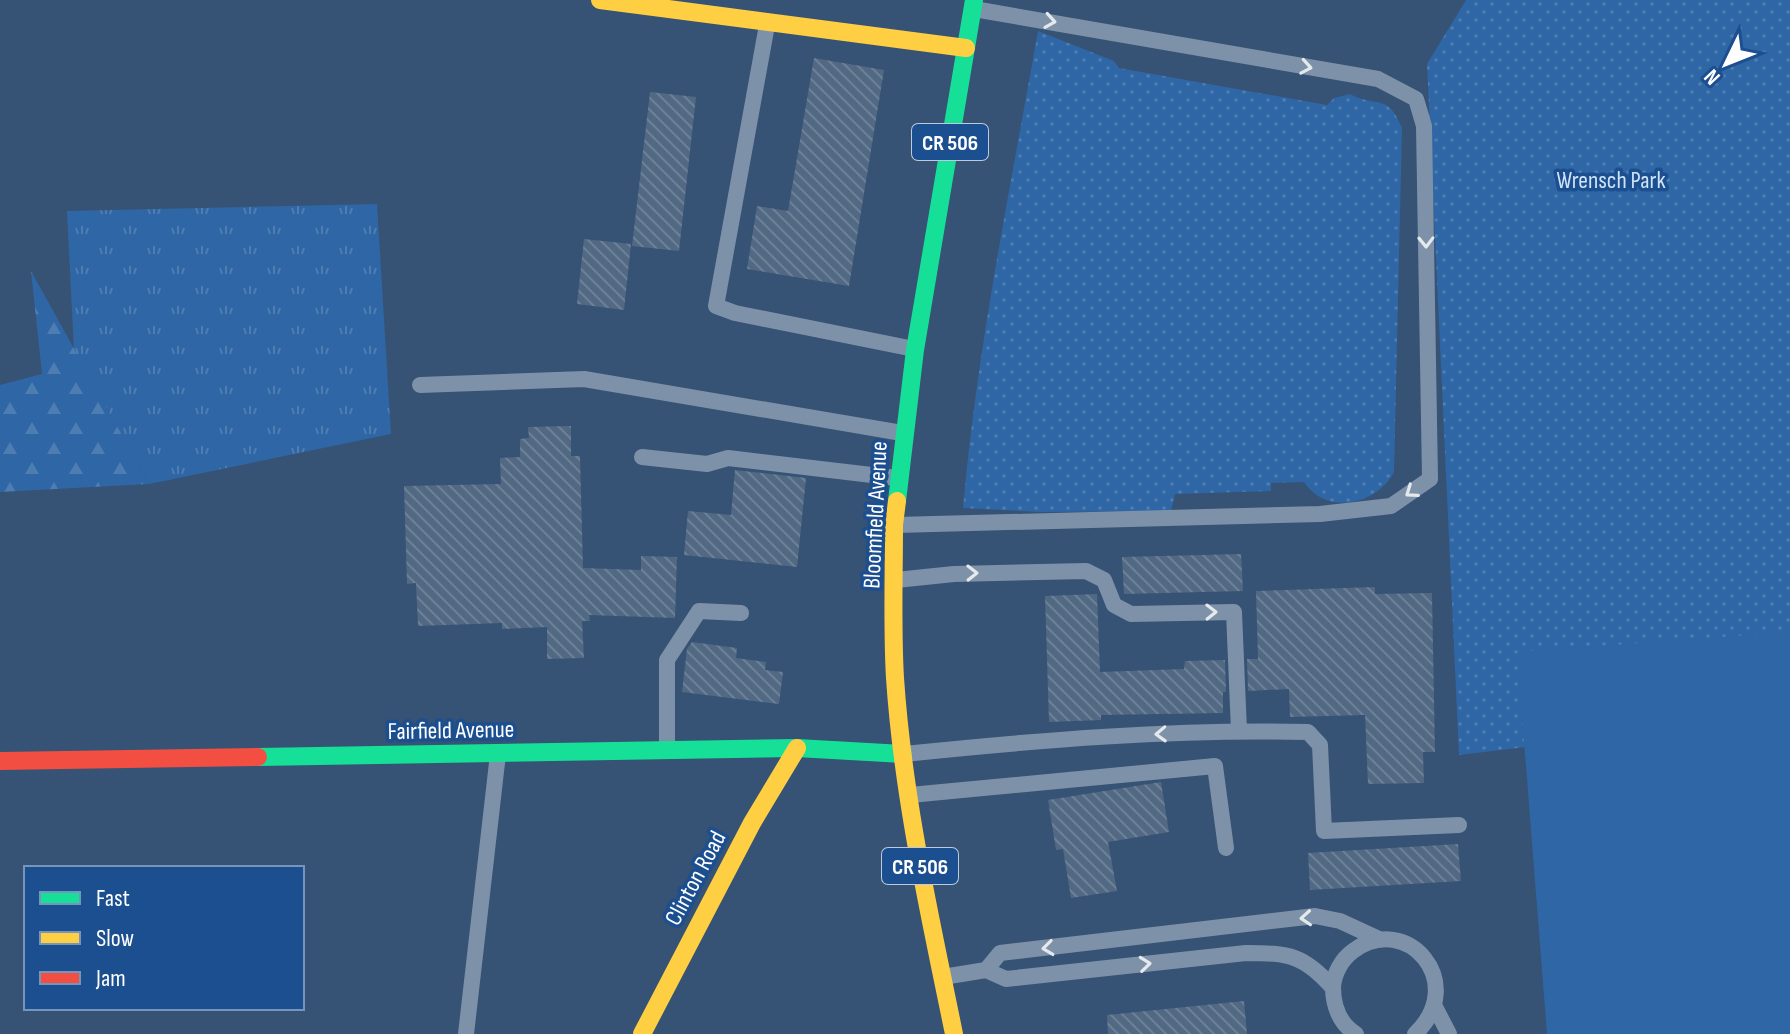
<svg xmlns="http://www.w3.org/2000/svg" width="1790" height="1034" viewBox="0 0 1790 1034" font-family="'Sofia Sans Condensed',sans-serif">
	<defs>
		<pattern id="grass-tufts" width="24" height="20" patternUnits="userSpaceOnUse" patternTransform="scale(2)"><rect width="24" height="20" fill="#2f66a5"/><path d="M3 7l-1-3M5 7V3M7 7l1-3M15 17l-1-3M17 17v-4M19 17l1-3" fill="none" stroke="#4e7db2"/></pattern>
		<pattern id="forest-firs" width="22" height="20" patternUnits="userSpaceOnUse" patternTransform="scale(2)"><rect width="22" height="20" fill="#2f66a5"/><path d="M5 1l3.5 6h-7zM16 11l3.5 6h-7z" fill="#4e7db2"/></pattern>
		<pattern id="park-dots" width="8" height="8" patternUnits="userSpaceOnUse" patternTransform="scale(2)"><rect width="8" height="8" fill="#2f66a5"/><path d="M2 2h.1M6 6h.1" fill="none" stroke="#4e7db2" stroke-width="1.8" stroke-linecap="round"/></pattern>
		<pattern id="building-back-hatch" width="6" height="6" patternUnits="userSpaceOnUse" patternTransform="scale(2)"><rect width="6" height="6" fill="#526984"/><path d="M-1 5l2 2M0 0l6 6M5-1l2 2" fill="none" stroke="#6c8096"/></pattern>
	</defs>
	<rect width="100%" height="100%" fill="#365274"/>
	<!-- grass -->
	<path fill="url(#grass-tufts)" d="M 377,204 L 391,434 L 149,484 L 74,350 L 67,211 Z"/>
	<!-- forest -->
	<path fill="url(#forest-firs)" d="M 31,271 L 149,484 L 0,492 L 0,385 L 42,374 Z"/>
	<!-- park -->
	<path fill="url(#park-dots)" d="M 1466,0 L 1790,0 L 1790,716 L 1459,755 L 1427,64 Z
		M 1038,31 L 1114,61 L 1119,68 L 1327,105 L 1334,98 L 1350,94 C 1375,108 1388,92 1402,128 L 1394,472 C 1377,505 1326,516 1304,482 L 1271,483 L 1271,491 L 1175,494 L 1171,511 L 1041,512 L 963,508 C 977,348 1010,190 1038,31 Z"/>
	<!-- pitch -->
	<path fill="#2f66a5" d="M 1790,632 L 1790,1034 L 1547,1034 L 1517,652 Z"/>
	<!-- building -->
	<path fill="url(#building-back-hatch)" d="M 814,58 L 884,70 L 849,286 L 747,269 L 757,206 L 788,211 Z
		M 650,92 L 696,97 L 679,251 L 632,246 Z
		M 584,239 L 631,244 L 624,310 L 577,304 Z
		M 571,426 L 571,456 L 580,456 L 583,568 L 641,570 L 641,556 L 677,557 L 675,618 L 589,615 L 590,621 L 582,621 L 584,658 L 547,659 L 547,627 L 502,629 L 502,623 L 418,626 L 416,583 L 407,584 L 404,486 L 501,484 L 500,458 L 520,457 L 520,439 L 529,438 L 528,427 Z
		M 735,470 L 806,478 L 797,567 L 684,555 L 688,511 L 731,515 Z
		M 1241,554 L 1243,591 L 1124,594 L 1122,557 Z
		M 1375,587 L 1375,594 L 1432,593 L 1435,752 L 1423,752 L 1424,783 L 1368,784 L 1365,715 L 1290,717 L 1289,689 L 1248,691 L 1247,659 L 1258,659 L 1256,591 Z
		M 1097,594 L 1100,672 L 1184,669 L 1185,661 L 1225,660 L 1226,692 L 1223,692 L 1223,713 L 1101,715 L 1101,720 L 1049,722 L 1045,596 Z
		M 692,642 L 737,648 L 736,658 L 766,662 L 765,670 L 783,672 L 779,704 L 682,692 L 687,649 Z
		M 1161,782 L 1169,832 L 1108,842 L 1117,891 L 1071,898 L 1063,849 L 1056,850 L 1048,800 Z
		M 1458,844 L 1461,881 L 1310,890 L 1308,853 Z
		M 1244,1001 L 1247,1034 L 1108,1034 L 1107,1015 Z"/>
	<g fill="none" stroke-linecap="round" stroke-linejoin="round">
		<!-- lane -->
		<path stroke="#7d92a8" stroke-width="16" d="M 767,25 L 716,306 L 735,313 L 914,349
			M 420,385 L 584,379 L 902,433
			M 642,457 L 707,464 L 728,458 L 897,478
			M 896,525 L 1320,514 L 1391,506 L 1430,479 L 1424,126 L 1416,99 L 1378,79 L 974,9
			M 896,580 L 954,574 L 1086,571 L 1104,580 L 1114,605 L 1131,614 L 1234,612 L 1239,731
			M 667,748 L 667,660 L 699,611 L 741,613
			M 904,754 C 1039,740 1173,729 1308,732 L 1320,745 L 1324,831 L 1459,825
			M 910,795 L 1215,766 L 1226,848
			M 986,970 L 1000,953 L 1315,916 L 1340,921 L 1379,939
			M 943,977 L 986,970 L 1006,979 L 1246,953 C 1289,953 1304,955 1333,988
			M 1435,1007 L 1449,1034
			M 466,1034 L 498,754
			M 1356,1034 C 1340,1024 1333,1006 1333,987 C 1334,973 1342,959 1353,951 C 1407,911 1469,983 1415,1034"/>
		<!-- fast -->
		<path stroke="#16e098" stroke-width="18" d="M 897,501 L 915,350 L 974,0
			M 258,757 L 797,748 L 903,754"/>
		<!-- slow -->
		<path stroke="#ffcf43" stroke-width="18" d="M 600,0 L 966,48
			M 897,501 L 894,525 C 894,576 892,627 895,678 C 903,798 930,916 954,1034
			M 642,1034 L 752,823 L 797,748"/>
		<!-- jam -->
		<path stroke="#f24e42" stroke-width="18" d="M 0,761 L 258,757"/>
	</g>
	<!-- one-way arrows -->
	<defs><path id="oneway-chevron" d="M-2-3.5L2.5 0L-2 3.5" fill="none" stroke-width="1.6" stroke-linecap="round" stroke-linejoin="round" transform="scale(2)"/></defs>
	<g stroke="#e5e9ee">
		<use href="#oneway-chevron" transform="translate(1050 21) rotate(9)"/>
		<use href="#oneway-chevron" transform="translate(1306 67) rotate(10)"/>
		<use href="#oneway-chevron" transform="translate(1426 242) rotate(89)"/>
		<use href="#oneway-chevron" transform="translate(1411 492) rotate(145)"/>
		<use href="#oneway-chevron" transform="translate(972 573) rotate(-1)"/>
		<use href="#oneway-chevron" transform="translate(1211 612) rotate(-1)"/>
		<use href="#oneway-chevron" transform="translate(1161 734) rotate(178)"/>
		<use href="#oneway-chevron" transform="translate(1306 918) rotate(176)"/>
		<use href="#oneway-chevron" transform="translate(1048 948) rotate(173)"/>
		<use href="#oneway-chevron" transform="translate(1145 964) rotate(-6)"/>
	</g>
	<g text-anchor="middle" stroke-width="7" stroke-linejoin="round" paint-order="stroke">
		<!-- shield labels -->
		<g fill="#1b4f8f" stroke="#bbcadd" stroke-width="2">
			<rect x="912" y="124" width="76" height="36" rx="6"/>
			<rect x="882" y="848" width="76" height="36" rx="6"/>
		</g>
		<g font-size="22" font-weight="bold" fill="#fff">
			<text x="950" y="150">CR 506</text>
			<text x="920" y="874">CR 506</text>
		</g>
		<!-- park labels -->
		<g font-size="24" fill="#cfe3fa" stroke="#1b4f8f">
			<text x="1611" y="188">Wrensch Park</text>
		</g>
		<!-- street labels -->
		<g font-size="24" fill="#fff" stroke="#1b4f8f">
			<text transform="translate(875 515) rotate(-87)" y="8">Bloomfield Avenue</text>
			<text transform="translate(451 730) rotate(-1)" y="8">Fairfield Avenue</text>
			<text transform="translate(695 878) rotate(-62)" y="8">Clinton Road</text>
		</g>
	</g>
	<!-- legend -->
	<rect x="24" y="866" width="280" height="144" fill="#1b4f8f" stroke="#7695bc" stroke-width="2"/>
	<rect x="40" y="892" width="40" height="12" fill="#16e098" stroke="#7695bc" stroke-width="2"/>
	<text x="96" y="906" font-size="24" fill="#ffffff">Fast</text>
	<rect x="40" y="932" width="40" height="12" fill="#ffcf43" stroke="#7695bc" stroke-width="2"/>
	<text x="96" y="946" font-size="24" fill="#ffffff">Slow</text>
	<rect x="40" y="972" width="40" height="12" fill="#f24e42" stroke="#7695bc" stroke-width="2"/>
	<text x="96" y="986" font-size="24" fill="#ffffff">Jam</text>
	<!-- north arrow -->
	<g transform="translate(1726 64) rotate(227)" stroke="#1b4f8f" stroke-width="6" paint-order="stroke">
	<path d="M0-6L14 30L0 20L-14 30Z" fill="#ffffff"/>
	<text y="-12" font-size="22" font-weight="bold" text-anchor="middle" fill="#ffffff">N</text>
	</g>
</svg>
